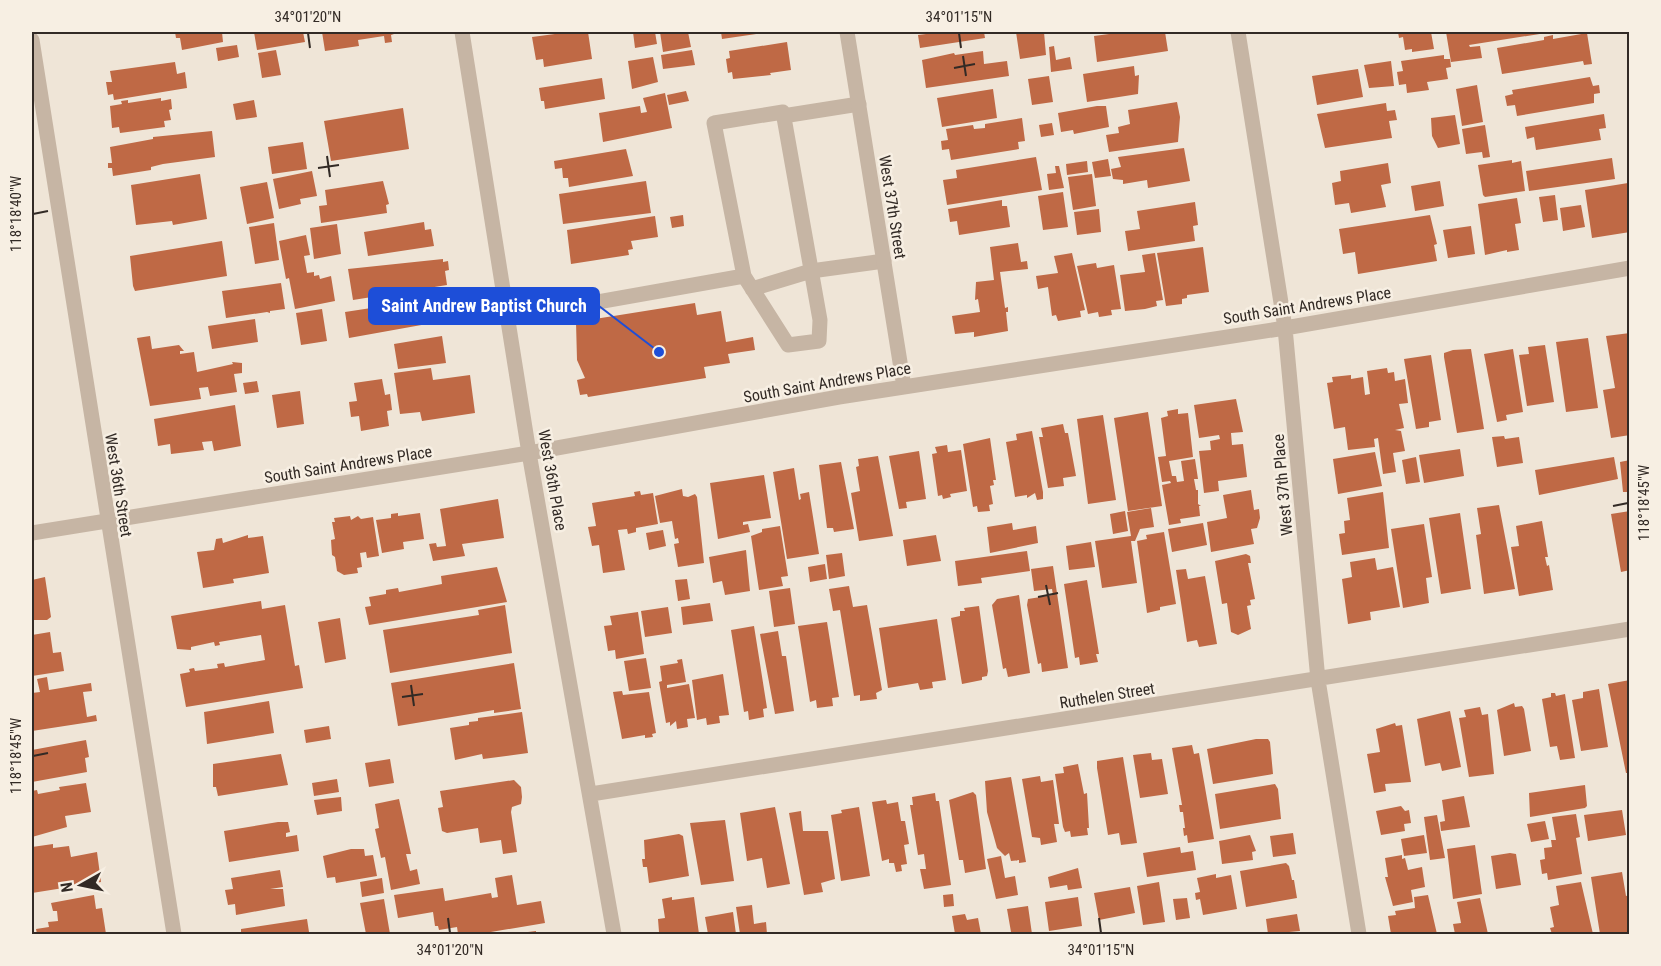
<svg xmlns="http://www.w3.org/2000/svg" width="1661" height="966" viewBox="0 0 1661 966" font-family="'Roboto Condensed',sans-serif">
	<rect width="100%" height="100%" fill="#efe5d7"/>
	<!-- building -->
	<path fill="#bf6945" d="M 175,32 L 222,32 L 223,42 L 182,50 L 180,38 L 176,38 Z
		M 254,32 L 303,32 L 305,42 L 257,50 Z
		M 322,32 L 394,32 L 394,34 L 391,35 L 392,42 L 385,43 L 384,36 L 358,40 L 359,46 L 325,51 Z
		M 570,32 L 588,32 L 592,59 L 544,67 L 543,59 L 536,60 L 532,37 Z
		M 633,32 L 655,32 L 657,44 L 635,48 Z
		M 660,32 L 688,32 L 691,47 L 663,52 Z
		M 721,32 L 762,32 L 763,33 L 722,39 Z
		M 925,32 L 984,32 L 985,38 L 920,48 L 918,35 L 926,34 Z
		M 1016,32 L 1044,32 L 1046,55 L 1020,59 Z
		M 1124,32 L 1165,32 L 1168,51 L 1097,62 L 1094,36 Z
		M 1398,32 L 1431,32 L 1434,49 L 1412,52 L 1412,49 L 1405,50 L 1403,37 L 1399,38 Z
		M 1446,32 L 1546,32 L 1546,33 L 1469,45 L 1470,47 L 1480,46 L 1482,58 L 1451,62 Z
		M 1587,33 L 1592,64 L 1584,65 L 1583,61 L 1502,74 L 1497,48 L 1544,40 L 1544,37 L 1553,35 L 1553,39 Z
		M 787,42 L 791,70 L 770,73 L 771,75 L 733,79 L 732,72 L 728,73 L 726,59 L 730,58 L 729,51 Z
		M 237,45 L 239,57 L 218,61 L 216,48 Z
		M 1054,46 L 1056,60 L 1070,57 L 1072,69 L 1051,72 L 1049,47 Z
		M 276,50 L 281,75 L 262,78 L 258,53 Z
		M 692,50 L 695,65 L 663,69 L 661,55 Z
		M 983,51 L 984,64 L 1007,61 L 1009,76 L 926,88 L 922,60 L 954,53 L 955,55 Z
		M 1444,55 L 1444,59 L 1450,59 L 1451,67 L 1446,68 L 1448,79 L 1427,82 L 1429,90 L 1407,93 L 1406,84 L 1399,85 L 1397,72 L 1403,71 L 1401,61 Z
		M 653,57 L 658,82 L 632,89 L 628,61 Z
		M 1391,61 L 1394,86 L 1369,88 L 1364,65 Z
		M 175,62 L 177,74 L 185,72 L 187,88 L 114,100 L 113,94 L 108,95 L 106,82 L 112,82 L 110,71 Z
		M 1134,66 L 1135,76 L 1139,75 L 1138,94 L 1087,102 L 1083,74 Z
		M 1358,69 L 1363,97 L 1317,105 L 1312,76 Z
		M 1049,76 L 1053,102 L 1032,105 L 1028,79 Z
		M 1590,77 L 1593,86 L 1599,85 L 1600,93 L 1594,94 L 1594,103 L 1517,116 L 1515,105 L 1507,106 L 1505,96 L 1513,94 L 1512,90 Z
		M 602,78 L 605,99 L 545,109 L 544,101 L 541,101 L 539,88 Z
		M 1477,85 L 1483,122 L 1462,126 L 1456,89 Z
		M 993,89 L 997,118 L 942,127 L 937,98 Z
		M 686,91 L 689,101 L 669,105 L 667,95 Z
		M 665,93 L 672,128 L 603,142 L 599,113 L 640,106 L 641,113 L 647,112 L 643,98 Z
		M 161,98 L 161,101 L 171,99 L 172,109 L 169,110 L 171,120 L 164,121 L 165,127 L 120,133 L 119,127 L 112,128 L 110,106 L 122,104 L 121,101 L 128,100 L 128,103 Z
		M 254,100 L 257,117 L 236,120 L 233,104 Z
		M 1177,102 L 1180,117 L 1178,142 L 1109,152 L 1106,135 L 1119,133 L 1118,127 L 1130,124 L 1128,110 Z
		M 1386,103 L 1387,111 L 1395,110 L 1397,120 L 1389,121 L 1392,138 L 1325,148 L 1317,114 Z
		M 1097,106 L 1106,106 L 1109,127 L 1074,134 L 1073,130 L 1061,132 L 1058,113 Z
		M 403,108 L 409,149 L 331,161 L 324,121 Z
		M 1604,114 L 1606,128 L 1599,129 L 1601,140 L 1536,150 L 1534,137 L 1527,139 L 1525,127 Z
		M 1455,115 L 1460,144 L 1438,148 L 1432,136 L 1431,118 Z
		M 1022,118 L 1025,141 L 1018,142 L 1019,149 L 951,160 L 949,149 L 942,150 L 941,141 L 948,140 L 946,129 L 973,125 L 974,129 L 985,128 L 985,124 Z
		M 1052,123 L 1054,135 L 1041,137 L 1039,125 Z
		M 1485,125 L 1490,157 L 1483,158 L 1482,152 L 1466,154 L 1462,129 Z
		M 212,131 L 215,157 L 163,164 L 151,167 L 151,170 L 113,176 L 112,168 L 108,168 L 108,163 L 112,163 L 110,147 L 153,139 L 153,137 Z
		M 303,142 L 307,169 L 272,174 L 268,147 Z
		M 1184,148 L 1190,181 L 1148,188 L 1147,180 L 1123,184 L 1123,180 L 1113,179 L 1111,169 L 1121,167 L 1118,157 Z
		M 626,149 L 633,176 L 569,187 L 568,178 L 563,178 L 562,168 L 555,169 L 554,161 Z
		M 1036,157 L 1042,190 L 947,205 L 943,180 L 957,178 L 956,170 Z
		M 1612,158 L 1615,179 L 1529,191 L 1526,171 Z
		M 1108,159 L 1111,176 L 1095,178 L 1092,162 Z
		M 1512,160 L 1512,163 L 1521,161 L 1525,191 L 1485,197 L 1483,195 L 1478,165 Z
		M 1087,161 L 1088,172 L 1067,175 L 1066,164 Z
		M 1388,163 L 1391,183 L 1381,185 L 1386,207 L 1351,213 L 1349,203 L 1335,205 L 1332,183 L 1341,181 L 1340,171 Z
		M 1055,166 L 1059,166 L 1064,188 L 1049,190 L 1047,174 L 1056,173 Z
		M 312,171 L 317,196 L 300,199 L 301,204 L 279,209 L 273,179 Z
		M 200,174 L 207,219 L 173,225 L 172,221 L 136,225 L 131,185 Z
		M 1092,174 L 1096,206 L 1073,210 L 1068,177 Z
		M 383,181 L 389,204 L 386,205 L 387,213 L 321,223 L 319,206 L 327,205 L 325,190 Z
		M 646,181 L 651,213 L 563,224 L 559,194 Z
		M 1440,181 L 1444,206 L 1415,211 L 1411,186 Z
		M 267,182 L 274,218 L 247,224 L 240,187 Z
		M 1628,183 L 1630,232 L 1592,238 L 1585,190 Z
		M 1063,192 L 1068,227 L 1043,230 L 1038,196 Z
		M 1555,195 L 1558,220 L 1543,222 L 1539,197 Z
		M 1517,198 L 1521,223 L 1515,224 L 1519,250 L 1507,252 L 1507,250 L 1485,255 L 1478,204 Z
		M 1002,200 L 1002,206 L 1007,206 L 1010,227 L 959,235 L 957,221 L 950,222 L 948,209 Z
		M 1195,202 L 1198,225 L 1193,226 L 1195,241 L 1128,251 L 1125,231 L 1140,229 L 1137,211 Z
		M 1581,205 L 1585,227 L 1563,231 L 1560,208 Z
		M 1099,209 L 1101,232 L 1077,235 L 1074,212 Z
		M 683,215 L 684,226 L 672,228 L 670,217 Z
		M 1430,215 L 1437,244 L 1434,245 L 1437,261 L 1358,274 L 1355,252 L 1343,254 L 1339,229 Z
		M 655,216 L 658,237 L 631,241 L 633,249 L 628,250 L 629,255 L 571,264 L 567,230 Z
		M 424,222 L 425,230 L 431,229 L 434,246 L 368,256 L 364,232 Z
		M 274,223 L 279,260 L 255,264 L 249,227 Z
		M 337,224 L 341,254 L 314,259 L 310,228 Z
		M 1471,226 L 1475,254 L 1448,258 L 1443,230 Z
		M 306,235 L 310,255 L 304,256 L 307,273 L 314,272 L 314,276 L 319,275 L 320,279 L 331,276 L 335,301 L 295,309 L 289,278 L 286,279 L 279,241 Z
		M 222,241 L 227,276 L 135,291 L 133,286 L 130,256 Z
		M 1018,243 L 1021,262 L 1027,261 L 1028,269 L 1000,272 L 1005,308 L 1008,307 L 1008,312 L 1006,312 L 1008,331 L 974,337 L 974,332 L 955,334 L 952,316 L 980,312 L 978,299 L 975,300 L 976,282 L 994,280 L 990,247 Z
		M 1203,247 L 1209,292 L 1187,295 L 1187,298 L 1182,299 L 1182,304 L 1166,306 L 1157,253 Z
		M 1072,253 L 1085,310 L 1080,311 L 1081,317 L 1058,321 L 1056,315 L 1052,316 L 1048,287 L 1038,289 L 1036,276 L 1058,273 L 1054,256 Z
		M 1155,253 L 1163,300 L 1156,301 L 1157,306 L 1145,309 L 1125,311 L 1120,275 L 1145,272 L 1142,255 Z
		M 443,259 L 443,262 L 448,261 L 449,270 L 445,271 L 447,285 L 353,300 L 348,269 Z
		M 1096,263 L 1097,268 L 1114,265 L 1121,309 L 1111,310 L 1112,315 L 1099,317 L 1098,312 L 1088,314 L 1077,266 Z
		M 281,283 L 285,309 L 270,311 L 270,313 L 267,312 L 226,318 L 222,291 Z
		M 417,301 L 423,302 L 427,324 L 349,338 L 345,312 Z
		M 695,303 L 697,315 L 721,311 L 726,342 L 753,337 L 755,350 L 728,354 L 730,363 L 704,367 L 706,378 L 588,397 L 587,394 L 580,395 L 577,380 L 585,378 L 577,360 L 576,322 Z
		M 322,309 L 327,341 L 301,345 L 296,313 Z
		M 255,319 L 258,342 L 212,349 L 208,326 Z
		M 1630,333 L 1630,435 L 1611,438 L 1603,390 L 1615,388 L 1606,336 Z
		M 150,336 L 152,349 L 179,345 L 184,351 L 180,351 L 180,354 L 194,352 L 197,372 L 233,364 L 232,362 L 242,363 L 242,373 L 234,374 L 237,392 L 210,396 L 208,387 L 199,388 L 201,399 L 150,406 L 137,338 Z
		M 442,336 L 446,363 L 398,369 L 394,344 Z
		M 1588,338 L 1598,408 L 1566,412 L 1556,342 Z
		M 1545,345 L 1554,402 L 1527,406 L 1519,355 L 1529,354 L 1528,347 Z
		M 1471,349 L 1484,429 L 1457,433 L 1444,357 L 1444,353 L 1453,350 Z
		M 1513,349 L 1523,412 L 1506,415 L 1507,420 L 1497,422 L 1484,354 Z
		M 1431,355 L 1441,420 L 1429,422 L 1429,427 L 1416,429 L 1404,359 Z
		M 431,368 L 433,380 L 470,375 L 475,413 L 422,421 L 420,412 L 400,414 L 394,373 Z
		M 1387,368 L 1388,373 L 1394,372 L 1395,381 L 1405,379 L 1408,403 L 1399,404 L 1404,428 L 1395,430 L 1401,431 L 1405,451 L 1393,453 L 1396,472 L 1383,474 L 1378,438 L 1374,439 L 1375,447 L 1348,450 L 1345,427 L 1334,429 L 1327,383 L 1333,382 L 1332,377 L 1351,375 L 1351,379 L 1363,377 L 1365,395 L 1370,394 L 1367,371 Z
		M 382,379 L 385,395 L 390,394 L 392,410 L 387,411 L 389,426 L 361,431 L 359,416 L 351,417 L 349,402 L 357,401 L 354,383 Z
		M 257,381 L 259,392 L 245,394 L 243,383 Z
		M 300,391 L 304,424 L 277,428 L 272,395 Z
		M 1236,399 L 1243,432 L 1231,433 L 1232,445 L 1243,444 L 1247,477 L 1218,481 L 1219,491 L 1204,493 L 1199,451 L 1211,450 L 1210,441 L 1220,439 L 1219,435 L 1199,438 L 1194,405 Z
		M 235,405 L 241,446 L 214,451 L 212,441 L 202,442 L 204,450 L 171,454 L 170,444 L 158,446 L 154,419 Z
		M 1178,409 L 1178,414 L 1188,413 L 1193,457 L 1169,461 L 1172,476 L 1176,476 L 1177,482 L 1184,481 L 1181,461 L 1195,459 L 1198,479 L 1194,479 L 1196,490 L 1198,490 L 1198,504 L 1201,506 L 1199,506 L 1200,516 L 1180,519 L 1181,523 L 1169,525 L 1162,485 L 1171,483 L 1170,481 L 1162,482 L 1158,457 L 1166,456 L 1161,418 L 1168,416 L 1167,411 Z
		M 1148,412 L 1162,506 L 1128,511 L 1114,418 Z
		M 1103,415 L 1116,500 L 1088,504 L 1077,419 Z
		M 1063,424 L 1065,433 L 1068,433 L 1076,476 L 1063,478 L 1064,486 L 1048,488 L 1039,437 L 1043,437 L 1041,428 Z
		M 1032,431 L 1043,492 L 1043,499 L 1037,500 L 1035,493 L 1027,498 L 1027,495 L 1015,497 L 1006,442 L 1017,440 L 1016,434 Z
		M 1504,436 L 1505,439 L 1519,437 L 1523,463 L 1497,467 L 1492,437 Z
		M 990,438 L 996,480 L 993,480 L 994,485 L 990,486 L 993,504 L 989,505 L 990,511 L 978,512 L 977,506 L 973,507 L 963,444 Z
		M 947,445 L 948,452 L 961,450 L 967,491 L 950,494 L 951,497 L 943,499 L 942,495 L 938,496 L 932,454 L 937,453 L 935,447 Z
		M 1460,449 L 1464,476 L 1424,483 L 1419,455 Z
		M 919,451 L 926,499 L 906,502 L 907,508 L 899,509 L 889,456 Z
		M 1375,452 L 1382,486 L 1338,494 L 1333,459 Z
		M 878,456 L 893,536 L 859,541 L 851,493 L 860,491 L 856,467 L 859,466 L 858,459 Z
		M 1416,457 L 1420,482 L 1406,484 L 1402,460 Z
		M 1614,457 L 1618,479 L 1539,495 L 1535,470 Z
		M 1630,460 L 1630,492 L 1623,492 L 1620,462 Z
		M 841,462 L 854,529 L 834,532 L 833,528 L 827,528 L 819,465 Z
		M 794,468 L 799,500 L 801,499 L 800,494 L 809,492 L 819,554 L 787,559 L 773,472 Z
		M 764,475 L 771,518 L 743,522 L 743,525 L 748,524 L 750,532 L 718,539 L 710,483 Z
		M 682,489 L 683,496 L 688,497 L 695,494 L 697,497 L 704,563 L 678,567 L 674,544 L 679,543 L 678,538 L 675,539 L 672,521 L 660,523 L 655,496 Z
		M 1251,490 L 1254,510 L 1259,509 L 1260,518 L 1257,528 L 1251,529 L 1254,544 L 1211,552 L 1207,522 L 1227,518 L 1223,495 Z
		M 640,491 L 641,495 L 653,493 L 658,524 L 636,528 L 636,532 L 628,534 L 627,529 L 618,530 L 625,570 L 603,573 L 599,545 L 592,546 L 588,527 L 596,526 L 592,503 L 635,496 L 634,492 Z
		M 1383,492 L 1389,548 L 1342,555 L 1339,534 L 1345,533 L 1344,521 L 1350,520 L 1347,498 Z
		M 498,499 L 504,538 L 462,544 L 465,556 L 433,561 L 429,544 L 436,543 L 437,547 L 446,546 L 440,509 Z
		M 1499,505 L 1515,589 L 1484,594 L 1476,535 L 1481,534 L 1477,508 Z
		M 1151,508 L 1154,527 L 1140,529 L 1135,541 L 1131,541 L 1137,583 L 1102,588 L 1095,541 L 1131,536 L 1127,512 Z
		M 1125,511 L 1128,531 L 1113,534 L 1110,514 Z
		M 1630,511 L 1630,570 L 1621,572 L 1611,514 Z
		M 398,513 L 398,516 L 420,513 L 424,539 L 403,542 L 404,549 L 382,553 L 376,520 L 391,518 L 391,514 Z
		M 1460,513 L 1471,589 L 1441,594 L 1429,518 Z
		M 350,516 L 351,520 L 358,516 L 361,519 L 373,517 L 379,556 L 367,558 L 366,552 L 360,553 L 362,567 L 357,568 L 358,573 L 344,575 L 337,571 L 335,557 L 332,555 L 331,540 L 335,539 L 332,522 L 335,522 L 334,518 Z
		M 1542,521 L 1548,557 L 1545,557 L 1547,566 L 1549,565 L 1553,590 L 1519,596 L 1511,547 L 1519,546 L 1516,526 Z
		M 1012,523 L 1013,530 L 1036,526 L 1038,543 L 990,553 L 987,527 Z
		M 1203,523 L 1207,545 L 1172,552 L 1168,529 Z
		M 1424,524 L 1432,577 L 1426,578 L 1429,603 L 1403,608 L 1391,529 Z
		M 780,526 L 788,576 L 781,577 L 783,586 L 759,590 L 751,536 L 762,532 L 762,529 Z
		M 663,530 L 666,546 L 649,550 L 646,533 Z
		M 1164,532 L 1176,604 L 1160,607 L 1160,610 L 1147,613 L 1137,541 L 1147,539 L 1146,535 Z
		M 248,535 L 248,538 L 263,536 L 269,573 L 233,579 L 234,583 L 203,588 L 197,552 L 214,550 L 216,539 L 222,538 L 223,543 Z
		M 936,535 L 941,561 L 907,566 L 903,540 Z
		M 1091,542 L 1095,567 L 1069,570 L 1066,546 Z
		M 746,550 L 750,591 L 725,595 L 722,581 L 713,583 L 709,557 Z
		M 1027,551 L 1030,571 L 981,578 L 982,583 L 958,586 L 955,561 Z
		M 842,553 L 845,576 L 829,579 L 826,555 Z
		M 1246,554 L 1250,556 L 1251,563 L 1248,563 L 1255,599 L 1250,600 L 1251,605 L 1247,606 L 1251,629 L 1238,635 L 1231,632 L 1227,603 L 1222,604 L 1215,561 Z
		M 1375,558 L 1377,570 L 1393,567 L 1400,607 L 1370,612 L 1371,620 L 1348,624 L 1342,579 L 1352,577 L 1350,562 Z
		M 825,564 L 827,579 L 810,582 L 808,567 Z
		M 1053,566 L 1068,668 L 1042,672 L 1041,663 L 1038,664 L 1027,605 L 1028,599 L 1053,595 L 1052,589 L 1034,591 L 1031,569 Z
		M 497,567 L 507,602 L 369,625 L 365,607 L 371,606 L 369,597 L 386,594 L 386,590 L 398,588 L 399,592 L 442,584 L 441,576 Z
		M 1186,569 L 1188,579 L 1205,576 L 1217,644 L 1199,647 L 1197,640 L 1187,642 L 1176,570 Z
		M 45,577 L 51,617 L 47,620 L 32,620 L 32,580 Z
		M 687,579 L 690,599 L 678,601 L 675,580 Z
		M 1087,580 L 1099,654 L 1096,654 L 1098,662 L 1080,665 L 1079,657 L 1075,658 L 1064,584 Z
		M 849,586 L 853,607 L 867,605 L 882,690 L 876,693 L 877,699 L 860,701 L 860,695 L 854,696 L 840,610 L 833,611 L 829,589 Z
		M 790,588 L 795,624 L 774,627 L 769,591 Z
		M 1019,595 L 1030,673 L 1008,677 L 1006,668 L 1003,669 L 992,605 L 997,599 Z
		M 261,601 L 262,609 L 285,605 L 295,666 L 299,665 L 303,688 L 186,707 L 180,674 L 190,672 L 189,669 L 194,668 L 195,671 L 218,668 L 217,664 L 224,663 L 225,667 L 265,660 L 261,635 L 219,642 L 220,645 L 215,646 L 214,642 L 191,647 L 191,650 L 177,649 L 171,616 Z
		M 710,603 L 713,621 L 683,625 L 681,607 Z
		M 505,605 L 512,653 L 390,673 L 383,630 L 479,615 L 478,610 Z
		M 979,606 L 988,671 L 987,676 L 982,677 L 982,680 L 962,684 L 951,618 L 960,616 L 960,611 L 965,611 L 964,608 Z
		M 668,607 L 672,633 L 645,637 L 641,611 Z
		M 638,612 L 644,654 L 616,659 L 615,650 L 608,651 L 604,626 L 612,625 L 610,616 Z
		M 340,618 L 346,659 L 325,663 L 318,622 Z
		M 937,619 L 946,680 L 932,682 L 933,688 L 920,690 L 918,683 L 888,688 L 879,628 Z
		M 827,622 L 839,697 L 832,698 L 833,706 L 817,708 L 816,700 L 810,702 L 798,626 Z
		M 754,626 L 767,708 L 763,709 L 764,717 L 749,720 L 748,711 L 744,712 L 731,630 Z
		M 778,631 L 782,656 L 786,656 L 794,711 L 775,714 L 760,634 Z
		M 50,632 L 53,653 L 61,652 L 64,671 L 32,676 L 32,635 Z
		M 646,658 L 651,688 L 629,691 L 624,661 Z
		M 682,659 L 686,682 L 667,685 L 667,688 L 689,684 L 695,718 L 687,719 L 688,727 L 677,729 L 676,721 L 670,726 L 670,722 L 666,723 L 659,682 L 662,681 L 660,666 L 678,663 L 677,660 Z
		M 514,663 L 521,709 L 494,713 L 494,710 L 398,726 L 391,683 Z
		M 723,674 L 729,715 L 719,716 L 720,723 L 707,725 L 706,718 L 697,720 L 692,680 Z
		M 47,677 L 49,690 L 91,683 L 92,691 L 83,692 L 87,717 L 96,715 L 97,721 L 32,731 L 32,693 L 40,692 L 37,679 Z
		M 1630,680 L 1630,773 L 1626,773 L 1608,684 Z
		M 1599,689 L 1608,747 L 1581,751 L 1572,700 L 1583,698 L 1583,692 Z
		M 622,691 L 623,695 L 649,692 L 656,733 L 652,734 L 653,737 L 645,738 L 645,735 L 622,739 L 613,692 Z
		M 1551,693 L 1555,693 L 1556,696 L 1565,694 L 1575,758 L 1560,760 L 1557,746 L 1550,747 L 1542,699 L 1551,697 Z
		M 269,701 L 274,733 L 207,744 L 204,712 Z
		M 1514,703 L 1515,707 L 1522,706 L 1524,709 L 1531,751 L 1504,756 L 1497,710 Z
		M 1480,707 L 1482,715 L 1488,714 L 1494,774 L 1469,777 L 1459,718 L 1466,717 L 1464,710 Z
		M 1450,711 L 1461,767 L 1442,771 L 1440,763 L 1425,766 L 1417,719 Z
		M 522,712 L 528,753 L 483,759 L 482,754 L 455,760 L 450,728 L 469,725 L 469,722 L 478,721 L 478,718 Z
		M 1395,723 L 1396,726 L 1402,725 L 1411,782 L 1385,784 L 1386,791 L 1374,793 L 1367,754 L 1380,752 L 1376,729 Z
		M 329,726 L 331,739 L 306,743 L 304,730 Z
		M 1256,739 L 1268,739 L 1270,742 L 1273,774 L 1213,784 L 1207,749 Z
		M 86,740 L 89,757 L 85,758 L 87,772 L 32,782 L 32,750 Z
		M 1192,745 L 1194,754 L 1199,753 L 1214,839 L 1188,843 L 1187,835 L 1184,836 L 1183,828 L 1185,828 L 1183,812 L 1180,812 L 1179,805 L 1182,805 L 1172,748 Z
		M 1151,753 L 1152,760 L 1162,759 L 1168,794 L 1140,798 L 1133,755 Z
		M 281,754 L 288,785 L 218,796 L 216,787 L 213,787 L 213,764 Z
		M 1123,757 L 1137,843 L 1121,845 L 1119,833 L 1108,835 L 1097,768 L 1097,761 Z
		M 390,759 L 394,783 L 369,787 L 365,763 Z
		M 1078,764 L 1084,794 L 1087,793 L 1089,828 L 1087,828 L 1088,835 L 1071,837 L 1070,831 L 1065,832 L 1063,827 L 1055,774 L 1064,773 L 1063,767 Z
		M 1040,776 L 1041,782 L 1053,780 L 1059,824 L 1054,824 L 1057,842 L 1041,845 L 1040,838 L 1032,837 L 1022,779 Z
		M 1011,777 L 1026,862 L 1019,863 L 1019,860 L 1011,861 L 1009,853 L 1005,856 L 997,848 L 987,812 L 985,781 Z
		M 337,779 L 339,792 L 314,796 L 312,783 Z
		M 514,780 L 521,787 L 522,797 L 521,804 L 512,807 L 511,812 L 517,852 L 503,854 L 501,840 L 480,843 L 478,828 L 447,833 L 442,831 L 438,808 L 443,807 L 440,791 Z
		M 86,783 L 91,812 L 65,816 L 67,827 L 32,837 L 32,791 L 37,790 L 38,794 L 60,790 L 59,787 Z
		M 1275,784 L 1278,789 L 1281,819 L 1220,829 L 1215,794 Z
		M 1585,785 L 1587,806 L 1585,808 L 1530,817 L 1529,793 Z
		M 973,792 L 976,795 L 986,869 L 965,873 L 963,860 L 959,860 L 949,800 Z
		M 935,793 L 936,801 L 939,801 L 951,885 L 924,889 L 920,869 L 926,869 L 924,854 L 918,855 L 910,805 L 913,805 L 912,797 Z
		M 1464,796 L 1470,827 L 1441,831 L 1440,822 L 1445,821 L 1442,800 Z
		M 341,797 L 342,811 L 317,815 L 314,800 Z
		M 399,799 L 411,854 L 406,854 L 410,871 L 417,869 L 420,884 L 391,890 L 385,857 L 381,858 L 375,829 L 379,828 L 375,804 Z
		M 886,800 L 887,804 L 898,802 L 901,821 L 905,821 L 909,844 L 904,845 L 907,864 L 901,865 L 902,871 L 896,872 L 894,863 L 889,863 L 889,859 L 882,861 L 872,802 Z
		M 1401,806 L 1405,811 L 1409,810 L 1411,823 L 1404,824 L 1405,831 L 1381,835 L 1376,811 Z
		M 775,807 L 790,884 L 767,888 L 762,858 L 747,861 L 740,813 Z
		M 859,807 L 870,876 L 841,881 L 831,815 L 842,813 L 841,810 Z
		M 1622,810 L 1626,835 L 1588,841 L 1584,815 Z
		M 801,811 L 803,831 L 828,831 L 835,879 L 821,883 L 823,892 L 804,895 L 789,813 Z
		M 1576,814 L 1580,837 L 1576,838 L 1582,874 L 1548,880 L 1547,873 L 1542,874 L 1540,860 L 1545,859 L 1544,848 L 1552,847 L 1551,840 L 1556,840 L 1552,817 Z
		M 1437,815 L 1445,858 L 1430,860 L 1424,817 Z
		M 725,820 L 734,881 L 701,885 L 690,823 Z
		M 1545,821 L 1549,839 L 1531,842 L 1527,824 Z
		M 278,822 L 288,822 L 290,832 L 286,833 L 286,837 L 297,835 L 299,851 L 229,862 L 224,831 Z
		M 1293,833 L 1296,854 L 1273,857 L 1270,836 Z
		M 679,834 L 683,836 L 689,876 L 649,883 L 647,867 L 643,867 L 642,859 L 645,859 L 644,840 Z
		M 1250,835 L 1256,851 L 1252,852 L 1253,860 L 1222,864 L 1219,841 Z
		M 1424,835 L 1427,853 L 1404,856 L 1401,839 Z
		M 53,844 L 53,848 L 69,846 L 71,857 L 97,852 L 101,882 L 32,893 L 32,847 Z
		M 1475,845 L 1482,894 L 1453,899 L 1447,849 Z
		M 1180,847 L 1181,853 L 1193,851 L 1196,870 L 1147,877 L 1143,853 Z
		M 351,849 L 364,849 L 365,856 L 373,855 L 377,876 L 336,883 L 335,877 L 327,878 L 323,856 Z
		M 1510,853 L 1516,854 L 1521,885 L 1496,889 L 1491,856 Z
		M 1402,855 L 1402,859 L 1405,858 L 1408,870 L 1422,867 L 1425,887 L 1411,890 L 1413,902 L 1393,906 L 1385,877 L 1388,877 L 1385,858 Z
		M 1001,856 L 1005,878 L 1015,876 L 1018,895 L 996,899 L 987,859 Z
		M 1286,863 L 1289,866 L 1292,880 L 1294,880 L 1297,898 L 1246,907 L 1240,871 Z
		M 1078,868 L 1082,888 L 1068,890 L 1067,885 L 1050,888 L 1048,877 Z
		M 280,870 L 283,887 L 270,889 L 283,889 L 285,906 L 236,915 L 235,904 L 228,905 L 225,890 L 233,889 L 231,878 Z
		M 1622,872 L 1626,896 L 1630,895 L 1630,934 L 1600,934 L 1591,877 Z
		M 1216,874 L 1216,878 L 1231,875 L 1237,909 L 1203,915 L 1200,899 L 1196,900 L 1195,893 L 1200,892 L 1197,878 Z
		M 512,875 L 517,905 L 541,901 L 545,923 L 479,934 L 458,934 L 457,927 L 439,930 L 438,926 L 435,926 L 433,912 L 398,918 L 394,895 L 443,888 L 445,901 L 491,893 L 492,898 L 498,897 L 495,878 Z
		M 382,878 L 384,893 L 362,897 L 360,882 Z
		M 1159,882 L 1165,922 L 1143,925 L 1137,886 Z
		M 1581,882 L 1593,934 L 1552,934 L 1550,928 L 1554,927 L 1550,907 L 1559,905 L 1556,886 Z
		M 1130,887 L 1135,913 L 1099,920 L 1094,893 Z
		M 953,894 L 954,906 L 944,907 L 943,895 Z
		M 94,895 L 96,909 L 102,908 L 106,934 L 37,934 L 36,929 L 49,927 L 48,922 L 58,921 L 57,911 L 53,911 L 51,903 Z
		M 1428,895 L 1437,934 L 1391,934 L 1388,916 L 1396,915 L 1395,911 L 1415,908 L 1414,897 Z
		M 672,897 L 672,900 L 694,897 L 699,934 L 653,934 L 659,932 L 658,919 L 665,918 L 662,899 Z
		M 1078,897 L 1082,926 L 1049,931 L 1045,902 Z
		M 1187,898 L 1190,918 L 1176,920 L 1173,899 Z
		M 1480,898 L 1488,934 L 1455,934 L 1453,924 L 1461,923 L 1457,902 Z
		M 384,899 L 390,934 L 366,934 L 360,903 Z
		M 752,905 L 754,924 L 766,922 L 767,934 L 740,934 L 736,907 Z
		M 1028,906 L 1032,934 L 1008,934 L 1011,932 L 1007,909 Z
		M 733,912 L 736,934 L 708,934 L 705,917 Z
		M 965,914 L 967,920 L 978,918 L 981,934 L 955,934 L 952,916 Z
		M 1297,914 L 1300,931 L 1268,934 L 1266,919 Z
		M 307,919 L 309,932 L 316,932 L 316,934 L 241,934 L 241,929 Z
		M 536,931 L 536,934 L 520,934 L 520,933 Z"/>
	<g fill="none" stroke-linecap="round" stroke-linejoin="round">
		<!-- lane -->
		<path stroke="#c6b5a4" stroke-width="15" d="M 783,112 L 820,320 L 819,341 L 788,345 L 744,276 L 714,123 Z
			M 783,116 L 859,104
			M 752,289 L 811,271 L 884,261
			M 507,318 L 744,276"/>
		<!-- street -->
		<path stroke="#c6b5a4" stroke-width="15" d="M 462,32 L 529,453 L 614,934
			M 847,32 L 904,387
			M 1238,32 L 1285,328 L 1318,680 L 1359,934
			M 32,40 L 174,934
			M 32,533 L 529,453 L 839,397 L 1285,328 L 1630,268
			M 591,794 L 1630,629"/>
	</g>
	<!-- ticks -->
	<path fill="none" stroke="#322a25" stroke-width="2" d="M 308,33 L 310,48M 959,33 L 961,48M 963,56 L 966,76M 954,68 L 975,64M 327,156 L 330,177M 318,168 L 339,165M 33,214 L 48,211M 1613,506 L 1628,503M 1046,585 L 1050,605M 1038,597 L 1058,593M 411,685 L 414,706M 402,697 L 423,694M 33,756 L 48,753M 448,918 L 450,933M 1099,918 L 1101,933"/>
	<g text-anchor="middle" stroke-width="5" stroke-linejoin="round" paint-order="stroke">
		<!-- street labels -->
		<g font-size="16" fill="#322a25" stroke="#f7efe3">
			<text transform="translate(893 207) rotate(81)" y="6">West 37th Street</text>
			<text transform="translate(1307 305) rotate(-9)" y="6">South Saint Andrews Place</text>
			<text transform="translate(827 382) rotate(-10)" y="6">South Saint Andrews Place</text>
			<text transform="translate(348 464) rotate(-9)" y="6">South Saint Andrews Place</text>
			<text transform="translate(553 480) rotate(80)" y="6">West 36th Place</text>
			<text transform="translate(119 485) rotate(81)" y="6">West 36th Street</text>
			<text transform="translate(1282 485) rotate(-95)" y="6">West 37th Place</text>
			<text transform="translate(1107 695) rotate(-9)" y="6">Ruthelen Street</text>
		</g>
	</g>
	<!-- callouts -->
	<path fill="none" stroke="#1d4ed8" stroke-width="2" d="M659 352L599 306"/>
	<circle fill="#1d4ed8" stroke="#f7efe3" stroke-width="2" cx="659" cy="352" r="6"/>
	<rect fill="#1d4ed8" stroke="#1d4ed8" stroke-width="2" x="369" y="288" width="230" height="36" rx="6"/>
	<g font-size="18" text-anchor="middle" font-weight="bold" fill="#fff">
		<text x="484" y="312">Saint Andrew Baptist Church</text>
	</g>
	<!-- border -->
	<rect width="1661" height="966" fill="none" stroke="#f7efe3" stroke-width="66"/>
	<!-- north arrow -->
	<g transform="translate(81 885) rotate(261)" stroke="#f7efe3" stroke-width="4.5" paint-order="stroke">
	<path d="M0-4.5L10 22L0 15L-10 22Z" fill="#322a25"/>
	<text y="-9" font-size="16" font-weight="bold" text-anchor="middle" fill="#322a25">N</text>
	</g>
	<rect x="33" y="33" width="1595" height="900" fill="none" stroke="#322a25" stroke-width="2"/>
	<g font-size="15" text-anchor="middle" fill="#322a25">
		<text x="308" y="22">34°01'20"N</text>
		<text x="959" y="22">34°01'15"N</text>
		<text transform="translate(16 214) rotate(-90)" y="5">118°18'40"W</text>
		<text transform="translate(1644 503) rotate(-90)" y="5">118°18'45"W</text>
		<text transform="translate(16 756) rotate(-90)" y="5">118°18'45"W</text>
		<text x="450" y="955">34°01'20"N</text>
		<text x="1101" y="955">34°01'15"N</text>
	</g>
</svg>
